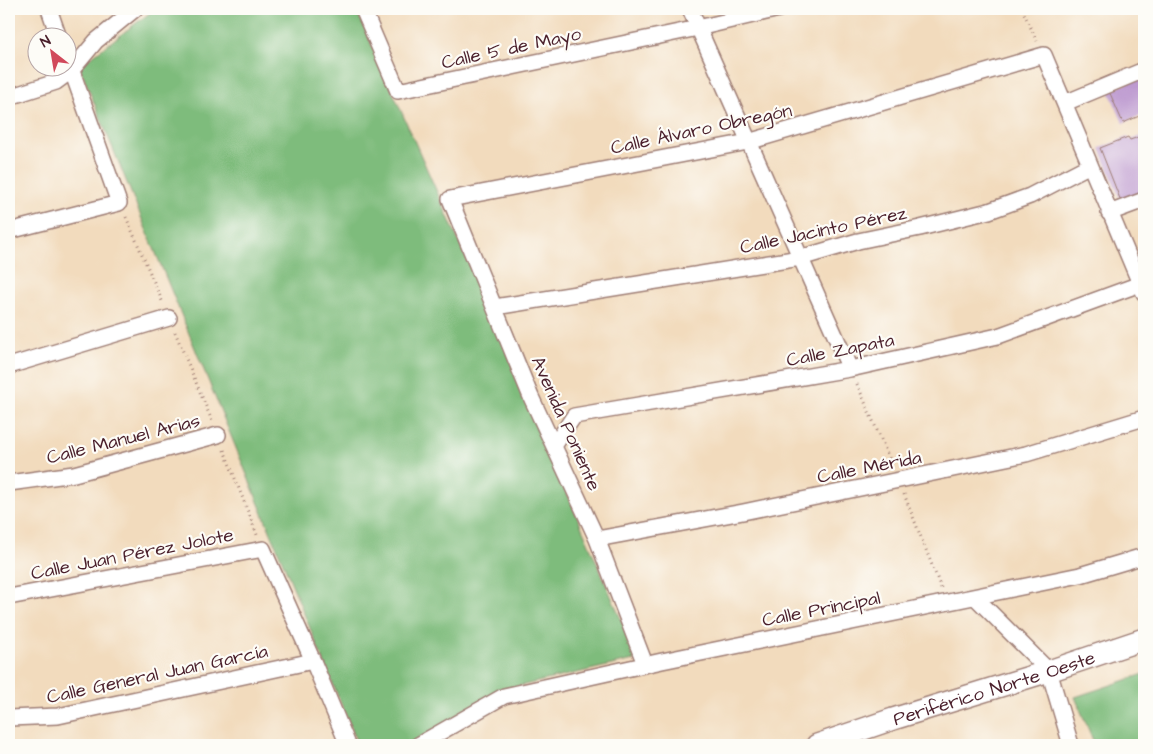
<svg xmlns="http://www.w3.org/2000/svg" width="1153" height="754" viewBox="0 0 1153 754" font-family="'Architects Daughter',sans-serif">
	<rect width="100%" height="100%" fill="#fdfcf7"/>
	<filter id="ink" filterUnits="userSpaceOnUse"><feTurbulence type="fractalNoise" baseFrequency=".02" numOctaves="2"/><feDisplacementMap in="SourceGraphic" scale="10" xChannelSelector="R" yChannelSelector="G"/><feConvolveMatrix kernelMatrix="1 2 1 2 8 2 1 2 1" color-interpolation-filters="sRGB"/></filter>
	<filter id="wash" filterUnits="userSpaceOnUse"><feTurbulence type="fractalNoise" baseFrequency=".0096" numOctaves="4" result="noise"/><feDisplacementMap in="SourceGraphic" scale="20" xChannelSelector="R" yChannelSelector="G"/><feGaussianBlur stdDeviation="1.12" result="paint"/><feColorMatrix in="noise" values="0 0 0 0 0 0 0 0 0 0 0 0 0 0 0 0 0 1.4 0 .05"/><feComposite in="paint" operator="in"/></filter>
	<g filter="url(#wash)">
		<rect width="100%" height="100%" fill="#f2dbbd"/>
		<!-- forest -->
		<path fill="#7ebc7b" stroke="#646e53" d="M 155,9 L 356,9 L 476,280 L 638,659 L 511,688 L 408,745 L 358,745 L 79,66 Z
			M 1144,674 L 1144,745 L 1095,745 L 1075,697 Z"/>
		<g id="blocks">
			<!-- building -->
			<path fill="#bd9ad0" d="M 1144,76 L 1144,114 L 1123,123 L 1109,91 Z
				M 1144,135 L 1144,195 L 1122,204 L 1100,148 L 1128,137 L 1130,140 Z"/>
		</g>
	</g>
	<g filter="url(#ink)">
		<use href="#blocks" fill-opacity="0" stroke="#9e7d74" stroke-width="1"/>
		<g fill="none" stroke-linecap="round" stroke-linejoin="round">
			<!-- street casing -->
			<g stroke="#9e7d74" stroke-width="18">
				<path id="street" d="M 49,9 L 59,38
					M 363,9 L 398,91 L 698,28 L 779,9
					M 690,9 L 850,369
					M 9,97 L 56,82 L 71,71 L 96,41 L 135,9
					M 1065,103 L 1144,70
					M 1109,213 L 1144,200
					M 9,231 L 119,203 L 68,60
					M 495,307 L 800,258 L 858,241 L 920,228 L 989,211 L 1030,196 L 1090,165
					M 9,366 L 169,318
					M 554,446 L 574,416 L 850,369 L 998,336 L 1140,284
					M 9,483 L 74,474 L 218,435
					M 597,539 L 743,512 L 1026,454 L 1144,418
					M 9,597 L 263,549 L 313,661 L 348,745
					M 975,597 L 1049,671 L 1071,745
					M 645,664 L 597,539 L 531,397 L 450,199 L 748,142 L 1044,55 L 1144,293
					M 9,718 L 58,716 L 313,661
					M 418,745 L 504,696 L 662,661 L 1080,575 L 1144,556"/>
			</g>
			<!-- secondary casing -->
			<g stroke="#9e7d74" stroke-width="24">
				<g id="secondary">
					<path id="s1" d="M 817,745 L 893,719 L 1049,671 L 1144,639"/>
				</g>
			</g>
			<!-- path -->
			<path stroke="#9e7d74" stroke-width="3" stroke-dasharray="1 4" stroke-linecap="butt" d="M 1022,9 L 1037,41
				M 126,217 L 163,303
				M 175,332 L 212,421
				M 857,384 L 892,465
				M 224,450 L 257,535
				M 904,494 L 941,588"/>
			<!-- street -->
			<use href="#street" stroke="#fff" stroke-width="15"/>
			<!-- secondary -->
			<use href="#secondary" stroke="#fff" stroke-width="21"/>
		</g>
	</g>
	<g text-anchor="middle" stroke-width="4.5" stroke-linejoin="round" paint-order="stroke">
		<!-- street labels -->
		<g font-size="19" fill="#4a1f2b" stroke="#fdfcf7">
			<text transform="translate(511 47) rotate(-12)" y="7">Calle 5 de Mayo</text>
			<text transform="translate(701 128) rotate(-12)" y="7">Calle Álvaro Obregón</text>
			<text transform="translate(823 229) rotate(-12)" y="7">Calle Jacinto Pérez</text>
			<text transform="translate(840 349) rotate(-11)" y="7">Calle Zapata</text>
			<text transform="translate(567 423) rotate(66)" y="7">Avenida Poniente</text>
			<text transform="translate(123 438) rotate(-14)" y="7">Calle Manuel Arias</text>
			<text transform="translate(869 466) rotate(-11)" y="7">Calle Mérida</text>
			<text transform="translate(132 553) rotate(-11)" y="7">Calle Juan Pérez Jolote</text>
			<text transform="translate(821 608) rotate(-11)" y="7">Calle Principal</text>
			<text transform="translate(157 673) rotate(-12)" y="7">Calle General Juan García</text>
			<text dy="7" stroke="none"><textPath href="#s1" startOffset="186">Periférico Norte Oeste</textPath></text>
		</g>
	</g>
	<!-- margin -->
	<rect width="1153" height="754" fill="none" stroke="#fdfcf7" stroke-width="30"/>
	<!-- north arrow -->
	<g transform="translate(52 52) rotate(329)"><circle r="24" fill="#fdfcf7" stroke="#b5a4a5"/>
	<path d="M0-4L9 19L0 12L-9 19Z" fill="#d1495b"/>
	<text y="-8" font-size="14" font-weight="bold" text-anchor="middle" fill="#4a1f2b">N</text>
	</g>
</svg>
